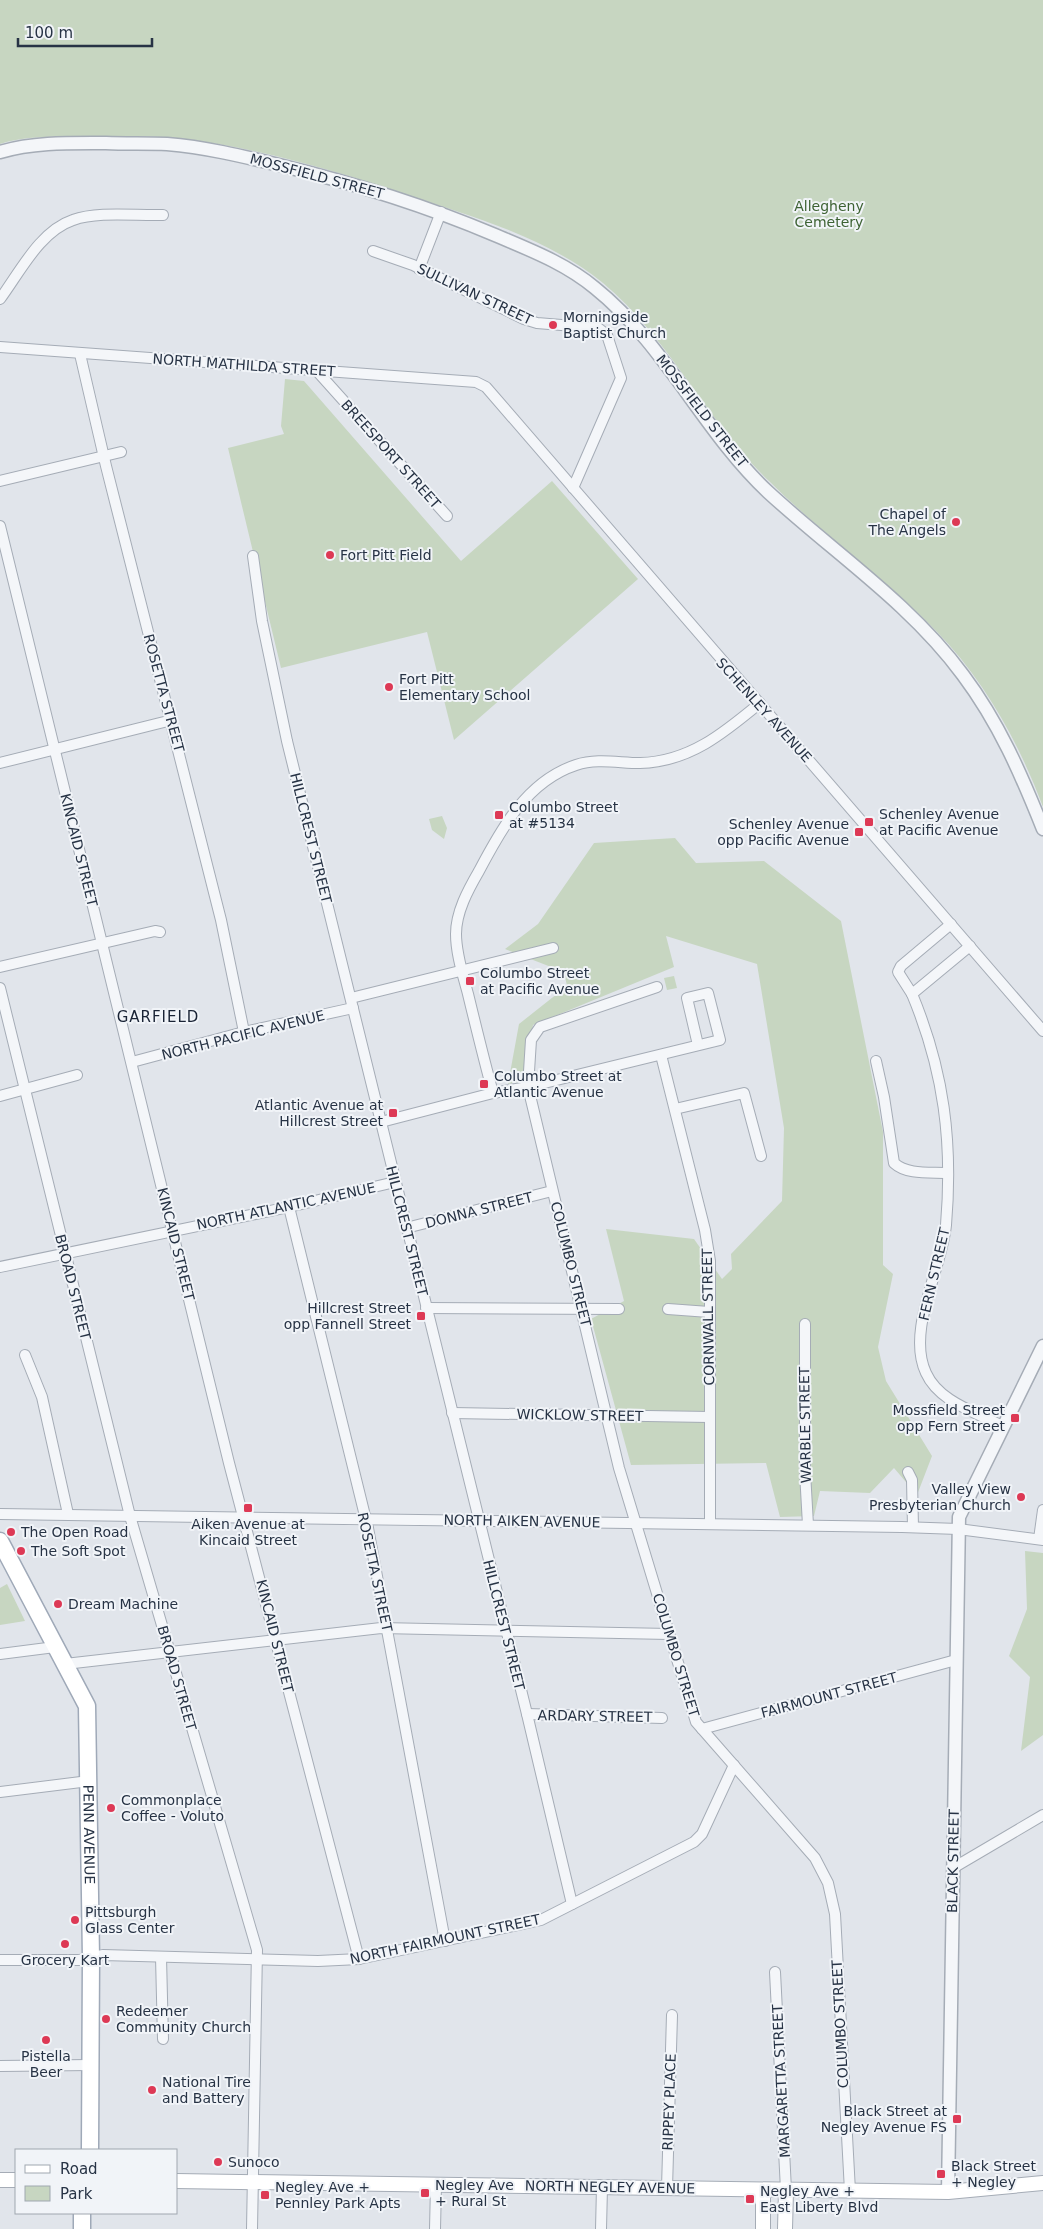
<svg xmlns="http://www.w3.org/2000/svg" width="1043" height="2229" font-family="'DejaVu Sans',sans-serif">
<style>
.green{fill:#c7d6c1}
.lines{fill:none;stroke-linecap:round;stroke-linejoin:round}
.minor-casing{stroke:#a5acb6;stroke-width:12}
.tertiary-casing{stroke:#a5acb6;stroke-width:15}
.secondary-casing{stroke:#a5acb6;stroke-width:16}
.primary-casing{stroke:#9fa9b8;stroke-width:19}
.minor{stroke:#f4f6f9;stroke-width:10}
.tertiary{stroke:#f4f6f9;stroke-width:12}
.secondary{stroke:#fff;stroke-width:14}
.primary{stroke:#fff;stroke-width:16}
.poi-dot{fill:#dd3955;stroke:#f1f4f8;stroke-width:2}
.labels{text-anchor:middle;stroke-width:4;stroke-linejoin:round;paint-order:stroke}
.street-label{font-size:14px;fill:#273345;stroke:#f1f4f8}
.park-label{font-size:14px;fill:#3d6233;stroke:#f1f4f8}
.poi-label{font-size:14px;fill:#273345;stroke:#f1f4f8;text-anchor:start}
.neighbourhood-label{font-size:15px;letter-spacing:1px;fill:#192335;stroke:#f1f4f8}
</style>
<rect width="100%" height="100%" fill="#e1e5eb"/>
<g class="green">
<path d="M0,0H1043V807C1019,743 985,681 937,632C885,578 822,534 769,481C706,421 670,339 603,283C549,239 475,217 410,196C337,171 262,149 185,139C152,135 119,137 86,137C56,137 28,135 0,144Z"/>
<path d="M285,379L304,381L461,561L552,481L638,579L454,740L427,632L281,668L228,448L284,434L281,426Z"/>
<path d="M442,816L447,828L444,839L432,830L429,819Z"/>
<path d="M675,838L696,863L764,861L841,921L883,1132V1265L893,1274L878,1347L886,1381L932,1456L917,1495L894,1468L870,1493L820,1491L814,1516L780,1517L766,1463L631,1465L591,1319L624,1301L606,1229L694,1239L722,1279L732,1269L731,1254L782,1201L784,1128L757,964L666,936L674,967L533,1025L524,1081L508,1084L519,1024L567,986L564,972L505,949L538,924L594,843Z"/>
<path d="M674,976L677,988L667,990L664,978Z"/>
<path d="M1025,1551L1043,1553V1735L1021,1751L1030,1677L1009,1656L1027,1609Z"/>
<path d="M7,1584L25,1621L0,1625V1588Z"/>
</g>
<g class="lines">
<defs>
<g id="minor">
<path d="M373,251L413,265L524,319L537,323L598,328L607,335L621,378L573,488"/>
<path d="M419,269L441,212"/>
<path d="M0,299C20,272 40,231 73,220C98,211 136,216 163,215"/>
<path d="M0,347L476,382L486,387L1043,1031"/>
<path d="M80,354L106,466L221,920L244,1032"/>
<path d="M316,370L447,516"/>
<path d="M0,481L121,452"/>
<path d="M0,526L229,1463L359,1959"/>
<path d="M253,556L262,621L287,741L527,1714L572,1904"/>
<path d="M0,763L172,720"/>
<path d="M951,924L901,966L898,972L912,994L970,946"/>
<path d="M0,967L155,931L160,932"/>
<path d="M657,987L540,1027L531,1040L528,1087L619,1468L696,1722L815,1858L828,1883L835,1914L850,2191"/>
<path d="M0,988L130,1516L257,1950L252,2229"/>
<path d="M912,994C944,1071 953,1142 946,1225C942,1269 906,1330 926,1373C939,1402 976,1412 1002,1426"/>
<path d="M351,998L553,948"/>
<path d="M661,1055L705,1230L710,1261V1524"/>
<path d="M876,1061L884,1097L894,1163C907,1175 930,1172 947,1173"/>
<path d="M132,1062L244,1032L353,1008"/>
<path d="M493,1093C484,1060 476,1027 468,994C463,975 456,954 456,934C456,912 468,890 479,871C501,829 527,781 576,765C597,758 619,763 640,763C689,762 724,733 760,703"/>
<path d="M0,1096L77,1075"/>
<path d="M675,1109L744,1093L761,1156"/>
<path d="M381,1122L493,1093L528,1087L720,1040L708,993L687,998L698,1045"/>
<path d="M289,1207L368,1528L445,1941"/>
<path d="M406,1228L552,1191"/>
<path d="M0,1267L289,1207L395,1182"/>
<path d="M426,1308L619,1309"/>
<path d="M668,1309L709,1312"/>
<path d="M805,1324V1472L808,1525"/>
<path d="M25,1355L42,1397L68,1514"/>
<path d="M452,1413L709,1417"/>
<path d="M908,1472L912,1480L913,1527"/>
<path d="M0,1514L902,1527L958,1529L1043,1540"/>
<path d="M1039,1539L1043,1510"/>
<path d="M0,1654L55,1647"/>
<path d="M65,1664L381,1628L669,1634"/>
<path d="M527,1714L662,1718"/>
<path d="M702,1729L956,1660"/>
<path d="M0,1792L89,1781"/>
<path d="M953,1868L1043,1815"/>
<path d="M161,1957L163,2039"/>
<path d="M0,1960H79L103,1955L318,1961L359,1959L541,1920L694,1842L702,1834L734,1765"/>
<path d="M775,1972L786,2190"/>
<path d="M0,2066L91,2065"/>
<path d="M667,2188L672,2015"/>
<path d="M435,2229L436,2185"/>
<path d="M601,2229L602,2187"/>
</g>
<g id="tertiary">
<path d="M0,152C34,142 70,143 106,143C126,144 147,143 167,144C204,147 242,156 279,165C353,183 424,205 495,235C530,250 565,263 595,288C665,344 703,431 768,492C833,552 910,603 963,675C999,723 1021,774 1043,829"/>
<path d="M948,2192L959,1517L1043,1346"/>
</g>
<g id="secondary">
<path d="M0,2180H16"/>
<path d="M176,2181L948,2192L1043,2183"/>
<path d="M763,2229V2190"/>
<path d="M785,2229L786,2190"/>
</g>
<g id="primary">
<path id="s1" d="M0,1541L87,1706L91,1958L90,2150"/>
<path d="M82,2229V2213"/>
</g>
</defs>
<use href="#minor" class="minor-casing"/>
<use href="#tertiary" class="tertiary-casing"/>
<use href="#secondary" class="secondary-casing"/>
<use href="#primary" class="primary-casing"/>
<use href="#minor" class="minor"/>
<use href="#tertiary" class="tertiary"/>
<use href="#secondary" class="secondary"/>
<use href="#primary" class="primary"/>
</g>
<g class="poi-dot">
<circle cx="553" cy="325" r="5"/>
<circle cx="956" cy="522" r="5"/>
<circle cx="330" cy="555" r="5"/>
<circle cx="389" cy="687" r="5"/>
<rect x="494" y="810" width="10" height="10" rx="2.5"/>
<rect x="864" y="817" width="10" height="10" rx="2.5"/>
<rect x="854" y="827" width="10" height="10" rx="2.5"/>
<rect x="465" y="976" width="10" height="10" rx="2.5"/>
<rect x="479" y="1079" width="10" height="10" rx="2.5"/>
<rect x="388" y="1108" width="10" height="10" rx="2.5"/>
<rect x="416" y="1311" width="10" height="10" rx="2.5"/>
<rect x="1010" y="1413" width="10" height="10" rx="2.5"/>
<circle cx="1021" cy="1497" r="5"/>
<rect x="243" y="1503" width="10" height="10" rx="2.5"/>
<circle cx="11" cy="1532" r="5"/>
<circle cx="21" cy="1551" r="5"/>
<circle cx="58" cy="1604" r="5"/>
<circle cx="111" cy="1808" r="5"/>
<circle cx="75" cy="1920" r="5"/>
<circle cx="65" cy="1944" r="5"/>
<circle cx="106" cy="2019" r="5"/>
<circle cx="46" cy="2040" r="5"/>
<circle cx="152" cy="2090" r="5"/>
<rect x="952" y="2114" width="10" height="10" rx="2.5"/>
<circle cx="218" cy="2162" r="5"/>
<rect x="936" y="2169" width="10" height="10" rx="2.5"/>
<rect x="420" y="2188" width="10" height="10" rx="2.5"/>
<rect x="260" y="2190" width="10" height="10" rx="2.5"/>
<rect x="745" y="2194" width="10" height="10" rx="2.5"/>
</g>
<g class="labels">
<g class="street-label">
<text transform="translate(317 176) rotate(15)" y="5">MOSSFIELD STREET</text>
<text transform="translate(475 294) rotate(25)" y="5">SULLIVAN STREET</text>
<text transform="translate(244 365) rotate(4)" y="5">NORTH MATHILDA STREET</text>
<text transform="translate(702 411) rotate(52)" y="5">MOSSFIELD STREET</text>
<text transform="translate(391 454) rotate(48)" y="5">BREESPORT STREET</text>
<text transform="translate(164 693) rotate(75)" y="5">ROSETTA STREET</text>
<text transform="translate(764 710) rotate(48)" y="5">SCHENLEY AVENUE</text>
<text transform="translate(311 838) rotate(76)" y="5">HILLCREST STREET</text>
<text transform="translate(79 850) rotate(76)" y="5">KINCAID STREET</text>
<text transform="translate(243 1035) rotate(-14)" y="5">NORTH PACIFIC AVENUE</text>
<text transform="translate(286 1206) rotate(-12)" y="5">NORTH ATLANTIC AVENUE</text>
<text transform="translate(479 1210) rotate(-14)" y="5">DONNA STREET</text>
<text transform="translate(407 1231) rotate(76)" y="5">HILLCREST STREET</text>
<text transform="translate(176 1244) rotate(76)" y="5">KINCAID STREET</text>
<text transform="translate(571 1264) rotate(76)" y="5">COLUMBO STREET</text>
<text transform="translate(934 1274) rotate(-77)" y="5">FERN STREET</text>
<text transform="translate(73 1287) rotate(76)" y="5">BROAD STREET</text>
<text transform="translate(708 1317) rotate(-91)" y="5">CORNWALL STREET</text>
<text transform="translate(580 1415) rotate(1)" y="5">WICKLOW STREET</text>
<text transform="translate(805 1425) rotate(-91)" y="5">WARBLE STREET</text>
<text transform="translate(522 1521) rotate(1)" y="5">NORTH AIKEN AVENUE</text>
<text transform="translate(375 1572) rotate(78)" y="5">ROSETTA STREET</text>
<text transform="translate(504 1625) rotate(76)" y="5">HILLCREST STREET</text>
<text transform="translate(275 1636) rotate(76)" y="5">KINCAID STREET</text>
<text transform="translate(676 1655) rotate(73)" y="5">COLUMBO STREET</text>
<text transform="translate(177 1678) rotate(74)" y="5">BROAD STREET</text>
<text transform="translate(829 1695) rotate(-15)" y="5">FAIRMOUNT STREET</text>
<text transform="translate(595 1716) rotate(1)" y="5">ARDARY STREET</text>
<text dy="5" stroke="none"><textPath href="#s1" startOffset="315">PENN AVENUE</textPath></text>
<text transform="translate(953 1861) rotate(-89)" y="5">BLACK STREET</text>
<text transform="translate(445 1939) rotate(-12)" y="5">NORTH FAIRMOUNT STREET</text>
<text transform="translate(840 2024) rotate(-93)" y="5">COLUMBO STREET</text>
<text transform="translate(781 2081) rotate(-93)" y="5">MARGARETTA STREET</text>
<text transform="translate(669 2102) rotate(-88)" y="5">RIPPEY PLACE</text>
<text transform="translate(610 2187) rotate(1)" y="5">NORTH NEGLEY AVENUE</text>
</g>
<g class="park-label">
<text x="829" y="211">Allegheny<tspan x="829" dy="16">Cemetery</tspan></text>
</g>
<g class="poi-label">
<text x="563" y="322">Morningside<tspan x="563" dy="16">Baptist Church</tspan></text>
<text x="946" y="519" text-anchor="end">Chapel of<tspan x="946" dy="16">The Angels</tspan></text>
<text x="340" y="560">Fort Pitt Field</text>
<text x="399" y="684">Fort Pitt<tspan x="399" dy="16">Elementary School</tspan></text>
<text x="509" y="812">Columbo Street<tspan x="509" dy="16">at #5134</tspan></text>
<text x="879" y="819">Schenley Avenue<tspan x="879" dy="16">at Pacific Avenue</tspan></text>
<text x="849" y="829" text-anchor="end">Schenley Avenue<tspan x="849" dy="16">opp Pacific Avenue</tspan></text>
<text x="480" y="978">Columbo Street<tspan x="480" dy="16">at Pacific Avenue</tspan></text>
<text x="494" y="1081">Columbo Street at<tspan x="494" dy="16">Atlantic Avenue</tspan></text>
<text x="383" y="1110" text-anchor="end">Atlantic Avenue at<tspan x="383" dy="16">Hillcrest Street</tspan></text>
<text x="411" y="1313" text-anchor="end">Hillcrest Street<tspan x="411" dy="16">opp Fannell Street</tspan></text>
<text x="1005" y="1415" text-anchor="end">Mossfield Street<tspan x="1005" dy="16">opp Fern Street</tspan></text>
<text x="1011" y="1494" text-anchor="end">Valley View<tspan x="1011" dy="16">Presbyterian Church</tspan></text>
<text x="248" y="1529" text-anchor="middle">Aiken Avenue at<tspan x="248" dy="16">Kincaid Street</tspan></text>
<text x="21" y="1537">The Open Road</text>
<text x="31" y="1556">The Soft Spot</text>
<text x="68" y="1609">Dream Machine</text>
<text x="121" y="1805">Commonplace<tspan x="121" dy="16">Coffee - Voluto</tspan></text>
<text x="85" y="1917">Pittsburgh<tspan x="85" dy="16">Glass Center</tspan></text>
<text x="65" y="1965" text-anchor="middle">Grocery Kart</text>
<text x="116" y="2016">Redeemer<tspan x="116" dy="16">Community Church</tspan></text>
<text x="46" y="2061" text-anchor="middle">Pistella<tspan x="46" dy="16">Beer</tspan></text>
<text x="162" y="2087">National Tire<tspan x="162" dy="16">and Battery</tspan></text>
<text x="947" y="2116" text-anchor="end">Black Street at<tspan x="947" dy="16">Negley Avenue FS</tspan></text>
<text x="228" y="2167">Sunoco</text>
<text x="951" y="2171">Black Street<tspan x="951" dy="16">+ Negley</tspan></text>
<text x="435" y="2190">Negley Ave<tspan x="435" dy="16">+ Rural St</tspan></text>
<text x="275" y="2192">Negley Ave +<tspan x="275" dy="16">Pennley Park Apts</tspan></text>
<text x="760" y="2196">Negley Ave +<tspan x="760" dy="16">East Liberty Blvd</tspan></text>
</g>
<g class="neighbourhood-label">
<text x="158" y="1022">GARFIELD</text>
</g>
</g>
<rect x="15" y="2149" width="162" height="65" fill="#f1f4f8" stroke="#a0a7b0"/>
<rect x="25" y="2165" width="25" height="8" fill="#ffffff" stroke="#a0a7b0"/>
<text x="60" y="2174" font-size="15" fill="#273345">Road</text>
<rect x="25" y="2186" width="25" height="15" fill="#c7d6c1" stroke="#a0a7b0"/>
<text x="60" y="2199" font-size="15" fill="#273345">Park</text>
<path d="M18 38v8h134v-8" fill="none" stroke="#273345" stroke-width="2.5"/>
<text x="25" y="38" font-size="15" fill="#273345" stroke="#f1f4f8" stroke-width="4" paint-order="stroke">100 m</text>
</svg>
